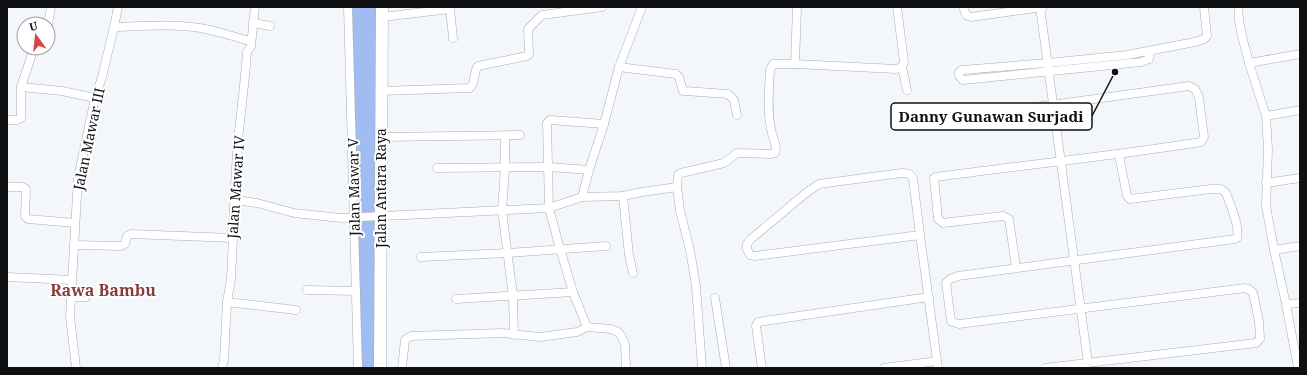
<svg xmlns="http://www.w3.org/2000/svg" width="1307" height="375" font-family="'Noto Serif',serif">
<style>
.water{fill:#a1bcf0}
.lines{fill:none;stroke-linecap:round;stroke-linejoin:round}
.lane-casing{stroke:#aaacb1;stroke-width:5}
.street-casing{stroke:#aaacb1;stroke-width:9}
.secondary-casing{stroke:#aaacb1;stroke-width:13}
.lane{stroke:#fff;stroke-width:4}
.street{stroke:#fff;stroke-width:8}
.secondary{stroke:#fff;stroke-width:12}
.labels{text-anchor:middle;stroke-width:4;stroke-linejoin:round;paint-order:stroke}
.street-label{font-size:14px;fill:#0f1012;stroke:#fff}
.quarter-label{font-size:16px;font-weight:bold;fill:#853d37;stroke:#fff}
.leader{fill:none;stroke:#0f1012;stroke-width:1.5}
.callout-dot{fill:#0f1012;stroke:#fff;stroke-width:1.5}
.callout{fill:#fff;stroke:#0f1012;stroke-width:1.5}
.callout-label{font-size:15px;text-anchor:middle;font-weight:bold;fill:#0f1012}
</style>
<rect width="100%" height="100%" fill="#f3f6fb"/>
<path class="water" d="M348,7H383L379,368H358Z"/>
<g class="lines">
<defs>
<path id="lane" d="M71,299H87"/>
<g id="street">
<path d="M348,7L358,368"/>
<path d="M963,7L966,15L971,17L1043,7"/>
<path d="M1040,7L1088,363"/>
<path d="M1239,7C1236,19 1246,50 1249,63L1300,54"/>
<path d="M382,17L450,9L453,38"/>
<path d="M253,23L270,26"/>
<path d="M48,24L51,7"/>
<path d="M114,27C145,26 179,23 210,30C224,33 237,38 251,41"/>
<path d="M1150,51L1149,59L1141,62L963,80L959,76V72L962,70L1048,63L1127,55L1195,42L1204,39L1207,36L1204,7"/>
<path d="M1249,63L1266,116L1268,149L1266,206L1274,250L1286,304"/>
<path d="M795,64L797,7"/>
<path d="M619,67L676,74L679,77L683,91H685L728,94L734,100L737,115"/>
<path d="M902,67L907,90"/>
<path d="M21,87L34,48"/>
<path d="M380,91L470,88C476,83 473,72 478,66L527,56L529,54L528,29L542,15L602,7"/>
<path d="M1266,116L1300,110"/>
<path d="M956,118L1189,86L1195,89L1199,97L1204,137L1201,142C1113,156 1024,165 936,177L934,178L938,219L943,223L1003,216L1009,219L1016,267"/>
<path d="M7,120H18L21,118V87L62,91L95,98"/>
<path d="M505,135V168L502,210L513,296L514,335"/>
<path d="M381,137L520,135"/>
<path d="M437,168L549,167L589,170"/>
<path d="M1266,183L1300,178"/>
<path d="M7,187H23L26,189L25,216L28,219L75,223"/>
<path d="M623,196L629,255L633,273"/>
<path d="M582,197L589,170L604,124L619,67L642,7"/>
<path d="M235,200L257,203L294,213L341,218L549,208L582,197L623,196L642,192L677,187"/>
<path d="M920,235L755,256L750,255L747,249V244L751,239L806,193L819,184L902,173C908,173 910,173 913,179L920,235L938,368"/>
<path d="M74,245L121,246L125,244L127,236L131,234L233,238"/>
<path d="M1274,250L1300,246"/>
<path d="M421,257L508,253L606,246"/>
<path d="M7,277L72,280"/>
<path d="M307,290L356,291"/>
<path d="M715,298L726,368"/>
<path d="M456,299L573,292"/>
<path d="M227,302L296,310"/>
<path d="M587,327L573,292L560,249L549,208L547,123L550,120L604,124"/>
<path d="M76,368L70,317L78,178L95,98L102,77L114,27L118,7"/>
<path d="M222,368L224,360L227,302L231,279L233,238L232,235C235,203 235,172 238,140C241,111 245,82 247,52L251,46L255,7"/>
<path d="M402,368L405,340L411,336L503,333L540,337L577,332L587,327L611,329L618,332L622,337L625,345L626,368"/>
<path d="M702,368L696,286L690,250L680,211L677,187L678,175L681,173L724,163L737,153L770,154L775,153C778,146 772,137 771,129C767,110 769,89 770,70L773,64H795L896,69L902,67L904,62L897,7"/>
<path d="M762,368L756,326L758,322L929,297"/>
<path d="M884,368L937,361"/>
<path d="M1045,368L1256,343L1260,339L1259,321L1253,293L1250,290L1245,288L959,324L952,322L951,320L946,283L950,279L958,276L1235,239L1237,238C1240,226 1230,204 1226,193L1221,189H1211L1130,199L1127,196L1119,155"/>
<path d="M1298,368L1286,304L1300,303"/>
</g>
<path id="secondary" d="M380,368L382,7"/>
</defs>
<use href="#lane" class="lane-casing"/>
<use href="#street" class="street-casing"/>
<use href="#secondary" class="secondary-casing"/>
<use href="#lane" class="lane"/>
<use href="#street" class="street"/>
<use href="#secondary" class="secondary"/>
</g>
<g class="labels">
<g class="street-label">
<text transform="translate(89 139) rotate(-78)" y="5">Jalan Mawar III</text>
<text transform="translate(236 187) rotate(-86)" y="5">Jalan Mawar IV</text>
<text transform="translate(354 187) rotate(-91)" y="5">Jalan Mawar V</text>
<text transform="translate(381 188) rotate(-90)" y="5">Jalan Antara Raya</text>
</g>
<g class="quarter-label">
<text x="103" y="296">Rawa Bambu</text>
</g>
</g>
<path class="leader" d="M1115 72L1092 116"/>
<circle class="callout-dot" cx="1115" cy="72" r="4"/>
<rect class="callout" x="891" y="103" width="201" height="27" rx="4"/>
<g class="callout-label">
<text x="991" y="122">Danny Gunawan Surjadi</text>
</g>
<rect width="1307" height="375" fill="none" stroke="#0f1012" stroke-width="16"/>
<g transform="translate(36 36) rotate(345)"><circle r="19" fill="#ffffff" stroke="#9f9fa0"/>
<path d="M0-3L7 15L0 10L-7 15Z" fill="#d4453f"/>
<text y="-6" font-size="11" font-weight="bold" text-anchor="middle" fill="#0f1012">U</text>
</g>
</svg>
